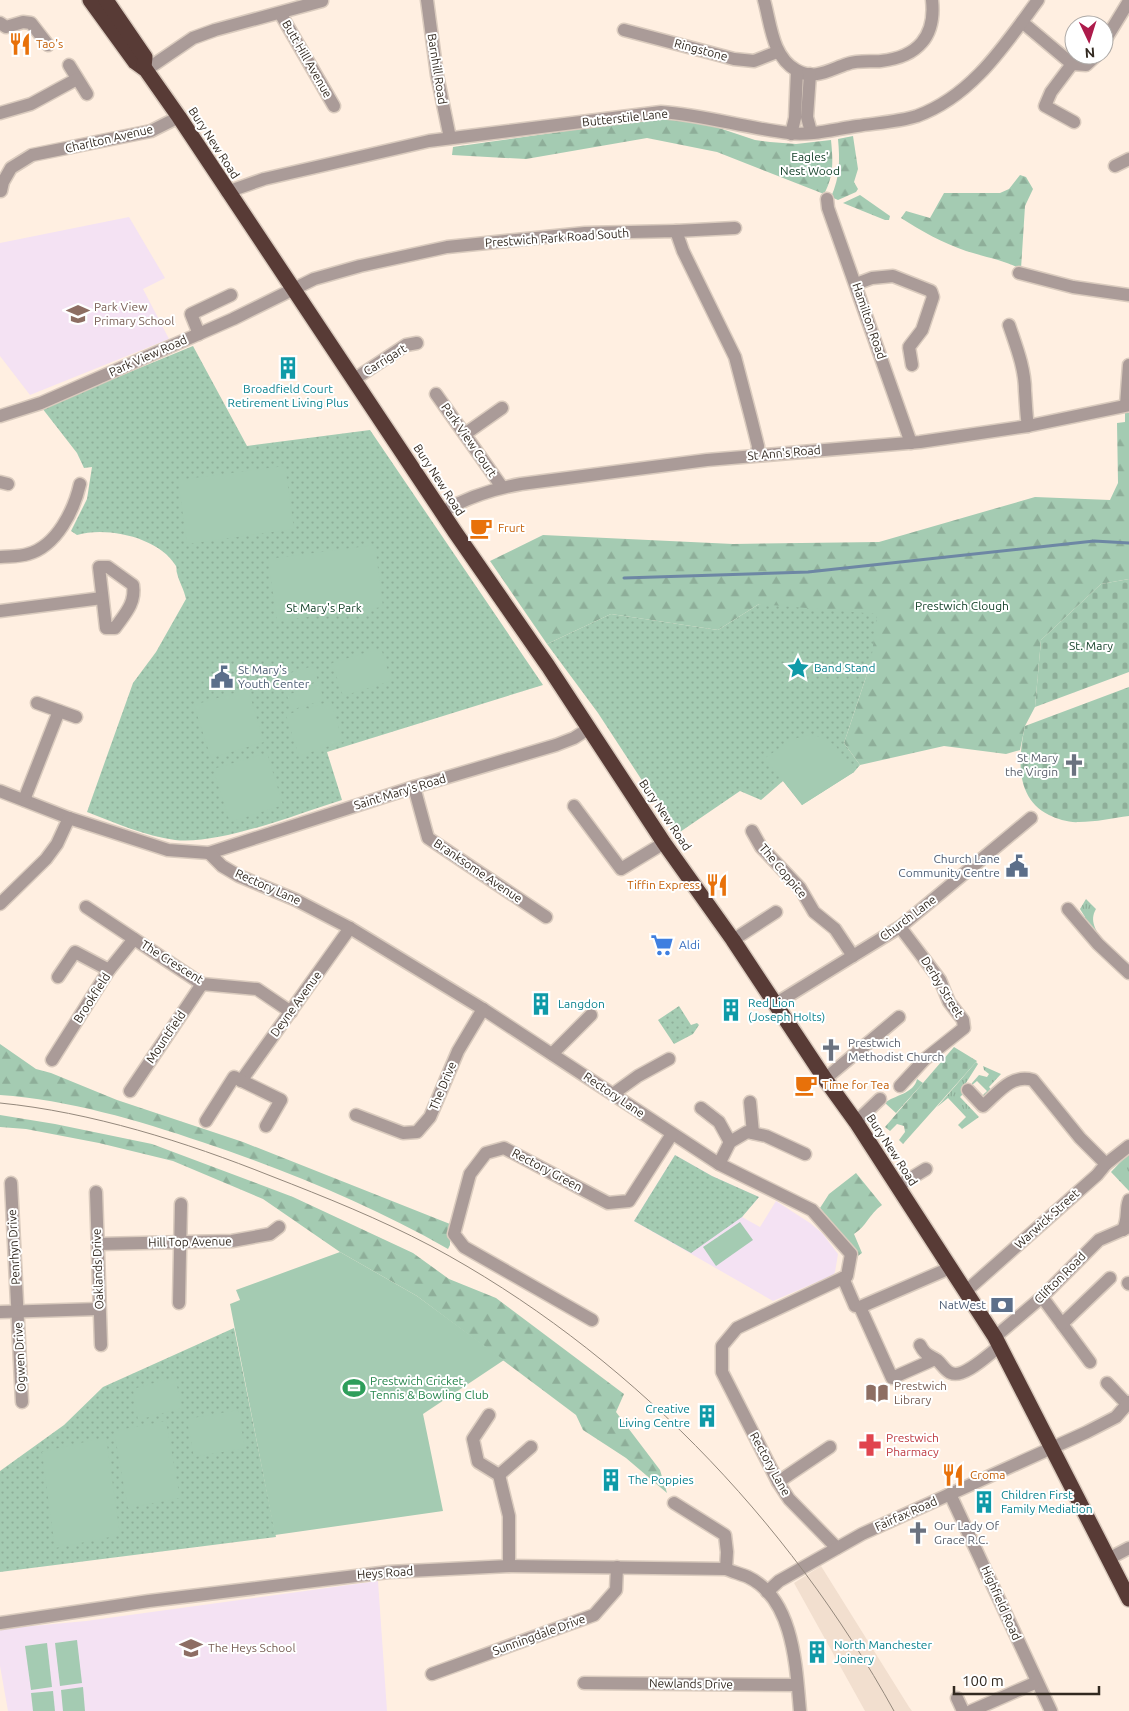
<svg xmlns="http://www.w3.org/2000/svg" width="1129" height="1711" font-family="Ubuntu,sans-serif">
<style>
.built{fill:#f2dfcf}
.education{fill:#f4e2f3}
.grass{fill:url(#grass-tufts)}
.forest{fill:url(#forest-firs)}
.cemetery{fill:url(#cemetery-stones)}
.park{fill:url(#park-dots)}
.pitch{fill:#a4cbb2}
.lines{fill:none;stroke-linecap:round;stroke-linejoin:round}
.stream{stroke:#6d87a4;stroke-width:3}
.minor-casing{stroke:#dacbbe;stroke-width:15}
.highway-casing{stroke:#dacbbe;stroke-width:18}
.minor{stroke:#aa9b98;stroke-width:12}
.highway{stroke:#583b36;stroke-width:15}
.tram{stroke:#94887c;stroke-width:1}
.labels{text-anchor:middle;stroke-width:4;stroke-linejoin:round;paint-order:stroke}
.food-label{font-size:12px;fill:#c56008;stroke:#fff;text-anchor:start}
.street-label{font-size:12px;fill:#322920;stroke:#fff}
.park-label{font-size:12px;fill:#134028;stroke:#fff}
.education-label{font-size:12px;fill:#785e54;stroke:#fff;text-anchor:start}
.culture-label{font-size:12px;fill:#0d838f;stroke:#fff;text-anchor:start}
.service-label{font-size:12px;fill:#4e5e75;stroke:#fff;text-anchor:end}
.worship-label{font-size:12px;fill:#5b616d;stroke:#fff;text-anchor:start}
.shop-label{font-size:12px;fill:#366cbe;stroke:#fff;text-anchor:start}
.leisure-label{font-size:12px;fill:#27864d;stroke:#fff;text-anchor:start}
.health-label{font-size:12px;fill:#be3a42;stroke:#fff;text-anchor:start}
</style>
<defs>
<pattern id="grass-tufts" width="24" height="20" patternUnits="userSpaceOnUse" patternTransform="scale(1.25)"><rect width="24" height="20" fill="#a4cbb2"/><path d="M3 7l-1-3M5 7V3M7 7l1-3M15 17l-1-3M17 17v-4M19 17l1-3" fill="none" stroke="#8eae99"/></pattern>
<pattern id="forest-firs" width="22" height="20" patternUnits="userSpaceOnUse" patternTransform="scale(1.25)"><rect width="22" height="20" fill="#a4cbb2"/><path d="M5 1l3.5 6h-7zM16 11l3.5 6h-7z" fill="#8eae99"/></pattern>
<pattern id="cemetery-stones" width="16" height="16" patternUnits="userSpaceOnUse" patternTransform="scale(1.25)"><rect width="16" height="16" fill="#a4cbb2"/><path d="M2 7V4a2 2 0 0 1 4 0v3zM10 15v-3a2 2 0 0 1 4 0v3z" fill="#8eae99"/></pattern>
<pattern id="park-dots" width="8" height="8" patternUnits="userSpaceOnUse" patternTransform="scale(1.25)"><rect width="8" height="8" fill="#a4cbb2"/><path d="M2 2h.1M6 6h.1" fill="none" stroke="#8eae99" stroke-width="1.8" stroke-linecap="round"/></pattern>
</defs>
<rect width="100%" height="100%" fill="#ffefe1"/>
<path class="built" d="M821,1566L909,1707L912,1711H865L794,1583Z"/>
<g class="education">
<path d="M129,217L165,278L143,289L169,339L30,395L0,356V243Z"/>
<path d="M675,1155L712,1176L759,1197L742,1217L760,1227L776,1201L810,1223L822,1233L838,1254L835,1272L833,1275L773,1301L634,1221Z"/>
<path d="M378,1581L387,1711H8L0,1666V1629L86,1621Z"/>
</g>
<g class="grass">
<path d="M1086,899L1096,909C1089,921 1096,930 1103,942L1085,922V917L1080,909Z"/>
<path d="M976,1062L978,1064L964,1086L965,1092L960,1097L979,1117L962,1129L958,1125L966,1117L948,1098L937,1107Z"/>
<path d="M983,1066L1001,1074L989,1087L994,1093L987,1098L982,1096L987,1091L977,1081L972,1085V1083L979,1075L987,1077L989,1074L984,1070Z"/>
<path d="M917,1079L923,1083L896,1113L885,1103C894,1095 914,1094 917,1079Z"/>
<path d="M1129,1153V1191L1111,1172Z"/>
</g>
<g class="forest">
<path d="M664,117L713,126L755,140L770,142L796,144L831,140C833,160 834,176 824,194L717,152L647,138L526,159L452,155L453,147Z"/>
<path d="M853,136L858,169L854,182L858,189L856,192L838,200L831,197C840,177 840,161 838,139Z"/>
<path d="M1020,175L1026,177L1033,189L1025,206L1021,269C1003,260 985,257 966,251C943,243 921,231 901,218L906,211L930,218L944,193H1000L1009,189Z"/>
<path d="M860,195L890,216L889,220H885L843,203Z"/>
<path d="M1125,413H1129V579L1101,584L1041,640L1035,707L1025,726L1020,750L1006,754L944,746L860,765L844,743L871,662L759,604L718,630L611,614L547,644L490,561L543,535L733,544L879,542L1035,497L1110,500L1118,483L1117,423L1125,422Z"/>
<path d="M0,1044L36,1069L51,1073L117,1100L243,1142L450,1224V1245L448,1249C369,1204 288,1171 202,1142C137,1120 69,1100 0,1095Z"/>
<path d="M0,1115L55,1124L152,1144L293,1197L413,1253L449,1279L496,1298L624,1394L616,1412L660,1470L667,1493L626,1458L583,1430L576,1415L417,1296L340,1252L263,1199L173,1161L99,1143L26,1129L0,1127Z"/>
<path d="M856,1173L882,1205C868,1215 867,1226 854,1234L862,1253L855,1258L847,1240L820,1208L829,1194Z"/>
</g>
<g class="cemetery">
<path d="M1129,579V672L1035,707L1041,640L1101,584Z"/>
<path d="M1129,687V816C1113,818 1096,822 1079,822C1070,823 1057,819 1049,815C1015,798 1018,758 1025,726Z"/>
<path d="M954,1047L977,1061L903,1144L899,1140L905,1132L904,1126L897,1124L890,1131L885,1127Z"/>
</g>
<g class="park">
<path d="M193,346L247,446L370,430L543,685L327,752L342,800C297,814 220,845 175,840C145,836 116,823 87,812L133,683L156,652L186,599C184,589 179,582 177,573C176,570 177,569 176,566C159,537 106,526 77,535L71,531L87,499L92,467L84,468L77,453L42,408Z"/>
<path d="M759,604L877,614L871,662L844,743L860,765L854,772L802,805L783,781L761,800L740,791L677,834L598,713L547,644L611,614L718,630Z"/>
<path d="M679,1006L691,1025L697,1023L699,1025L693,1034L674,1044L658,1020Z"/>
<path d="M675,1155L712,1176L759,1197L742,1217L691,1253L634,1221Z"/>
<path d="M234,1328L276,1537L0,1572V1471L64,1425L103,1387Z"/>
</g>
<g class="pitch">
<path d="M285,466L294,529L187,544L178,480Z"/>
<path d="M375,545L383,607L277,621L268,559Z"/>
<path d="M381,648L391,681L343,696L332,663Z"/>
<path d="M313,666L318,681L285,691L280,676Z"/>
<path d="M319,685L324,700L291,710L287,695Z"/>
<path d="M248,689L264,742L211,758L194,705Z"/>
<path d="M331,701L343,742L322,748L321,745L320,749L299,756L286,715L307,708L310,710L309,708Z"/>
<path d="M813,734L835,745L854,772L802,805L765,758L793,739Z"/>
<path d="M267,753L283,805L230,822L213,769Z"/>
<path d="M740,1222L753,1240L716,1266L703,1247Z"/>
<path d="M340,1252L417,1296L504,1360L423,1414L443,1511L275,1535L230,1304L240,1300L236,1290Z"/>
<path d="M175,1377L182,1408L138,1420L133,1389Z"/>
<path d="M238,1410L245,1448L194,1457L187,1419Z"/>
<path d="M166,1421L180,1498L128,1508L114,1431Z"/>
<path d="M106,1437L120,1535L55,1548L42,1452Z"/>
<path d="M77,1640L82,1683L60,1686L55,1643Z"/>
<path d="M47,1643L52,1687L31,1690L25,1646Z"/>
<path d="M83,1687L85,1711H63L61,1690Z"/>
<path d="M53,1691L55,1711H33L31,1693Z"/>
</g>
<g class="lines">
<path class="stream" d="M624,578L808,572L1094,541L1129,543"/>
<defs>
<g id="minor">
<path d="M427,0L437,75L450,138"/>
<path d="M764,0C771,25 772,56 796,70C814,81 831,69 847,64C858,60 870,62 881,61C918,57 936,36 932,0"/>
<path d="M280,13L334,106"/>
<path d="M1022,22L1072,64L1086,65L1097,55"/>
<path d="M0,23L6,27L23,22L31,23L48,45"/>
<path d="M624,30L734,59L754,61L777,52"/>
<path d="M1104,42L1129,1"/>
<path d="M1072,64L1051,92L1045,106L1074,122"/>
<path d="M69,65L87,94"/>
<path d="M146,70L193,38L215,30L322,1"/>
<path d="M810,74L807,117L811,132"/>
<path d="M0,113L31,104L77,79"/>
<path d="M791,134L795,118L797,71"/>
<path d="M1115,166L1129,159"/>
<path d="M1,191L3,182L11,168L32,155L151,131L179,117"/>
<path d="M227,192L264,179L429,141L661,112C704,115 745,128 789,133C810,136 835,129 857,126C876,123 898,122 917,116C972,96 1004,46 1038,0"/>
<path d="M827,199L828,208L911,443"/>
<path d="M676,231L735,228"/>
<path d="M1019,273L1073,287L1129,295"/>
<path d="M856,284L872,278L893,276L931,291L933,297L922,330L909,347L912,365"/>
<path d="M1009,325C1016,346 1025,368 1025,391C1026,403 1026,414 1028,426"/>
<path d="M199,334L191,314L231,295"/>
<path d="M353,380L406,345L417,343"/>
<path d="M436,394L502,487"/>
<path d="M1126,405L1129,365"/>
<path d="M0,416L41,403L233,319L314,279L360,266L447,247L585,233L676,231L683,251L735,357L751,418L758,446L757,455"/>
<path d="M465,434L502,408"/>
<path d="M0,482L8,484"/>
<path d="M442,512C466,498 493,489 521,484L707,460L920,442L1028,426L1129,405"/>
<path d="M0,557C9,556 19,557 28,554C57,546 74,510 80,484"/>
<path d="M99,567H108L133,585C136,603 125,614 115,628H106Z"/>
<path d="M0,611L102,598"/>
<path d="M37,703L76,717"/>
<path d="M414,787L428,838L546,917"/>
<path d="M0,791L69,818L168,850L209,853L414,787L556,745L574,738L588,729"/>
<path d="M24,800L59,711"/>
<path d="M574,806L621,869L664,843"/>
<path d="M752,831L761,847L800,888L814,912L835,929L853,956"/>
<path d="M209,853L222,866L239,876L296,900L350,928L483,1009L719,1164L812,1210L851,1254L847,1276L737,1328L722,1346V1372L778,1482L789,1499L837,1548"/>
<path d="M0,904L46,859L57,844L69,818"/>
<path d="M86,907L202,984L257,989L291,1012"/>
<path d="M1068,909L1098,944L1129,973"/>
<path d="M733,940L776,912"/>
<path d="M58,977L75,952L109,970"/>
<path d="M775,1004L900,927L1031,818"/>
<path d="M552,1054L591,1015"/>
<path d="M52,1060L109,970L134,939"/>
<path d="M825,1079L899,1017"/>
<path d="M241,1081L350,928"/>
<path d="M900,1086L925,1059L964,1028L963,1020L949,1002L940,980L900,927"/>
<path d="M968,1090L983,1106C999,1092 1011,1074 1033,1080L1080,1138L1106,1164"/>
<path d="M130,1091L202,984"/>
<path d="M613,1094L638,1076L669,1059"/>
<path d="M750,1102L753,1133"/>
<path d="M701,1108L719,1122L730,1142"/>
<path d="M356,1115L403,1133L417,1132L430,1117L458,1051L483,1009"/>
<path d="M206,1121L234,1077L281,1100L266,1126"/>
<path d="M856,1122L880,1099"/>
<path d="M719,1164L730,1142L747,1132L766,1136L805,1154"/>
<path d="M11,1183L22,1402"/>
<path d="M898,1186L926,1169"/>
<path d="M96,1192L101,1345"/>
<path d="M1123,1230C1129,1217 1125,1211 1129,1200"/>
<path d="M98,1244L232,1241L270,1234L279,1227"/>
<path d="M843,1278L855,1306"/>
<path d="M1128,1283L1129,1284"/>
<path d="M965,1292L1097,1175L1106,1164L1129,1146"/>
<path d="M1042,1297L1090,1362"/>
<path d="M179,1303L181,1204"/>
<path d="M0,1312L99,1309"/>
<path d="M592,1320L464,1247L454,1234L470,1174L486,1153L504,1148L608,1203L629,1201L672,1134"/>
<path d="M1062,1324L1110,1278"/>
<path d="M995,1337L1042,1297L1099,1240L1129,1227"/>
<path d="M920,1345C925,1355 929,1355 937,1360C942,1364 945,1371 951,1373C964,1379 990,1353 1000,1346"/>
<path d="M935,1359L892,1378L860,1307L950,1268"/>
<path d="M1107,1383L1127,1404"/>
<path d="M489,1415L473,1439L478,1462L499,1475L509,1516V1566"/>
<path d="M499,1475L531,1447"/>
<path d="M778,1482L830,1447"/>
<path d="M950,1494L1051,1711"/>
<path d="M674,1503L725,1535L727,1552L726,1569"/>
<path d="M1110,1558L1129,1548"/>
<path d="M767,1592L779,1581L862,1534L1087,1432L1116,1417L1129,1402"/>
<path d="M0,1623L149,1601L389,1572L509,1566L726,1569C733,1572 741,1574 748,1577C794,1599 796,1667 800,1711"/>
<path d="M432,1674L594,1615L616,1590L617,1567"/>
<path d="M584,1683L797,1685"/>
<path d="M957,1698L963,1711"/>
<path d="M971,1711L1037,1682"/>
</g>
<g id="highway">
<path d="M90,0L135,62L146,70L179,117L455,532L548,666L664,843L733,940L825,1079L856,1122L995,1337L1129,1599"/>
<path d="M106,0L145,57L144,67"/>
</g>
</defs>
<use href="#minor" class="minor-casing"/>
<use href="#highway" class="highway-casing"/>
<use href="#minor" class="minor"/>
<use href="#highway" class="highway"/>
<path class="tram" d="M0,1103C91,1112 186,1142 271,1176C325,1197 380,1219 431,1246C625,1350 788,1519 894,1711"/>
</g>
<defs>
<symbol id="restaurant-bare" viewBox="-9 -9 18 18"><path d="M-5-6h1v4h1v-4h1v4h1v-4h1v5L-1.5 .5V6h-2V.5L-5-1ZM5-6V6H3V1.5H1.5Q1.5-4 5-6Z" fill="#e8710a" stroke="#fff" stroke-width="2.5" paint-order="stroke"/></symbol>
<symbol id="school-bare" viewBox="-9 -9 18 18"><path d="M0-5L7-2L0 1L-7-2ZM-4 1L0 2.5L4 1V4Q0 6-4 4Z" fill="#8d6e63" stroke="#fff" stroke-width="2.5" paint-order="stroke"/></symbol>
<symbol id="building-bare" viewBox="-9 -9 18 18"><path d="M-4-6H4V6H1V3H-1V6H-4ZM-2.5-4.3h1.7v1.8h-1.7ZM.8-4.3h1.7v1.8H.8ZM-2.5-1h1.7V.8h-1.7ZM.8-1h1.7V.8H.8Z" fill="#0f9aa8" stroke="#fff" stroke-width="2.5" paint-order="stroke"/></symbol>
<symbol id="cafe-bare" viewBox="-9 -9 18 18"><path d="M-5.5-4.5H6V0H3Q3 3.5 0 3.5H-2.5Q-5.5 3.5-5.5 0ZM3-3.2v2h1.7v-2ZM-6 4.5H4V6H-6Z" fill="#e8710a" stroke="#fff" stroke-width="2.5" paint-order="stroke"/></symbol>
<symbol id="sight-bare" viewBox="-9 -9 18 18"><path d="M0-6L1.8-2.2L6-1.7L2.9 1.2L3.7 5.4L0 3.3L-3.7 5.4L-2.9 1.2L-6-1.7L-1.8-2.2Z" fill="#0f9aa8" stroke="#fff" stroke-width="2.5" paint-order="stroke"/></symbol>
<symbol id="civic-bare" viewBox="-9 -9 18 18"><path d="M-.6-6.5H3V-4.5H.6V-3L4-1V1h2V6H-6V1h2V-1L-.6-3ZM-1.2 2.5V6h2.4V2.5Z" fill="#5c6f8a" stroke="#fff" stroke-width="2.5" paint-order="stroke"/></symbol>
<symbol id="church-bare" viewBox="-9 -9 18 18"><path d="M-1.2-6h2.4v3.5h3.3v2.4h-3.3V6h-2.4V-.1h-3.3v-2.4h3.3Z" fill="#6b7280" stroke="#fff" stroke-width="2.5" paint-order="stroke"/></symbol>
<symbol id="supermarket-bare" viewBox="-9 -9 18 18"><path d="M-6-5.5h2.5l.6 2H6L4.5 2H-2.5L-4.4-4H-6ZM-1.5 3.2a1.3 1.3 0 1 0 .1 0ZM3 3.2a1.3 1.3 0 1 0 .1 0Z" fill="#3f7fe0" stroke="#fff" stroke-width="2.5" paint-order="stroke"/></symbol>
<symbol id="bank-bare" viewBox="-9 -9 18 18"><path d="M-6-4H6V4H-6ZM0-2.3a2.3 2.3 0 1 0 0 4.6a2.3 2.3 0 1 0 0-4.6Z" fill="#5c6f8a" stroke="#fff" stroke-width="2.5" paint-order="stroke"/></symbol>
<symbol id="stadium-bare" viewBox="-9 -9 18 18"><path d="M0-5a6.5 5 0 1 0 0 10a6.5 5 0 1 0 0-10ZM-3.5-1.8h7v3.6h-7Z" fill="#2e9e5b" stroke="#fff" stroke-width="2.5" paint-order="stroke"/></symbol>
<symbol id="library-bare" viewBox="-9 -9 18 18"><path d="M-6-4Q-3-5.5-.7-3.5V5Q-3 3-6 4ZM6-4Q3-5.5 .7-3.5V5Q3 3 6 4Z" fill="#8d6e63" stroke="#fff" stroke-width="2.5" paint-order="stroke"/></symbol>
<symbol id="pharmacy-bare" viewBox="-9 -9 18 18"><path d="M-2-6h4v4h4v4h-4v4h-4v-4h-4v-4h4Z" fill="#e0444e" stroke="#fff" stroke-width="2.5" paint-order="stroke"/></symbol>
</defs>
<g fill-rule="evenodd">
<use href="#restaurant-bare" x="4" y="28" width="32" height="32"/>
<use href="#school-bare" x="62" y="298" width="32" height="32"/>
<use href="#building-bare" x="272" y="352" width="32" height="32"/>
<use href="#cafe-bare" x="465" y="512" width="32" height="32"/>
<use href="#sight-bare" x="782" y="652" width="32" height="32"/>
<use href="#civic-bare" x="206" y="661" width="32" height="32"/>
<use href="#church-bare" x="1058" y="749" width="32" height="32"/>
<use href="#civic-bare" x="1001" y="850" width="32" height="32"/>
<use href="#restaurant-bare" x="701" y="869" width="32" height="32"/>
<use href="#supermarket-bare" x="646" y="929" width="32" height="32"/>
<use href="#building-bare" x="525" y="988" width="32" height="32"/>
<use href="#building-bare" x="715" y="994" width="32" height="32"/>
<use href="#church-bare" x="815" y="1034" width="32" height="32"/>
<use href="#cafe-bare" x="790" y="1069" width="32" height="32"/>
<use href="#bank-bare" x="986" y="1289" width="32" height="32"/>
<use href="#stadium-bare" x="338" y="1372" width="32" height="32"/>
<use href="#library-bare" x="861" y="1377" width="32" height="32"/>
<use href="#building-bare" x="691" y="1400" width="32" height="32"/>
<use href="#pharmacy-bare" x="854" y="1429" width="32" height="32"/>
<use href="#restaurant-bare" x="937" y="1459" width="32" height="32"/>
<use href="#building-bare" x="595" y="1464" width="32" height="32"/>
<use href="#building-bare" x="968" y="1486" width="32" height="32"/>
<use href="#church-bare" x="902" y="1517" width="32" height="32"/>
<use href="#school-bare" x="175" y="1632" width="32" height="32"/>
<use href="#building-bare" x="801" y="1636" width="32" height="32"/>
</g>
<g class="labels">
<g class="food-label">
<text x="36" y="48">Tao's</text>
<text x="498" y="532">Frurt</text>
<text x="700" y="889" text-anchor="end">Tiffin Express</text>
<text x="822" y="1089">Time for Tea</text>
<text x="970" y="1479">Croma</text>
</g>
<g class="street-label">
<text transform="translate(701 50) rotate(15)" y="4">Ringstone</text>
<text transform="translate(307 59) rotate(60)" y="4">Butt Hill Avenue</text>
<text transform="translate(437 69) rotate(81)" y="4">Barnhill Road</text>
<text transform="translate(625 118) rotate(-6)" y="4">Butterstile Lane</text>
<text transform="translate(109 139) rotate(-13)" y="4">Charlton Avenue</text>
<text transform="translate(214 143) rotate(57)" y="4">Bury New Road</text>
<text transform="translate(557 238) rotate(-4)" y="4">Prestwich Park Road South</text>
<text transform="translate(869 321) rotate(71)" y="4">Hamilton Road</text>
<text transform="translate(148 356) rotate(-24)" y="4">Park View Road</text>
<text transform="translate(385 360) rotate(-32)" y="4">Carrigart</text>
<text transform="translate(469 440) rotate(55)" y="4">Park View Court</text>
<text transform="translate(784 453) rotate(-5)" y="4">St Ann's Road</text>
<text transform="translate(439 480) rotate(57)" y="4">Bury New Road</text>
<text transform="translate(400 792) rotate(-17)" y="4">Saint Mary's Road</text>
<text transform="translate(665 815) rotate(56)" y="4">Bury New Road</text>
<text transform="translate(478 871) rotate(34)" y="4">Branksome Avenue</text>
<text transform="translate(783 871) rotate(50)" y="4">The Coppice</text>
<text transform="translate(268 887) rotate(24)" y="4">Rectory Lane</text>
<text transform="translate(908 918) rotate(-37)" y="4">Church Lane</text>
<text transform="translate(172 962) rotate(32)" y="4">The Crescent</text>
<text transform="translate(942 987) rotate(58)" y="4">Derby Street</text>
<text transform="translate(92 998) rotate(-57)" y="4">Brookfield</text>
<text transform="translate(296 1004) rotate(-54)" y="4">Deyne Avenue</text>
<text transform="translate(166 1037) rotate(-56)" y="4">Mountfield</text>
<text transform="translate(443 1086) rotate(-67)" y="4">The Drive</text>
<text transform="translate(614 1095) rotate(34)" y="4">Rectory Lane</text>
<text transform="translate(892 1150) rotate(57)" y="4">Bury New Road</text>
<text transform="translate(547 1170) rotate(28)" y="4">Rectory Green</text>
<text transform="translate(1047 1219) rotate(-42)" y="4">Warwick Street</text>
<text transform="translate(190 1242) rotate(-1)" y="4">Hill Top Avenue</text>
<text transform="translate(14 1247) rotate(-93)" y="4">Penrhyn Drive</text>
<text transform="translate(98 1269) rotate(-92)" y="4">Oaklands Drive</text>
<text transform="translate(1060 1278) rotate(-45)" y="4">Clifton Road</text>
<text transform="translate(20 1357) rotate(-93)" y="4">Ogwen Drive</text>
<text transform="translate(770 1464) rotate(61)" y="4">Rectory Lane</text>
<text transform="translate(906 1514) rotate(-24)" y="4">Fairfax Road</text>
<text transform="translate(385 1573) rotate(-4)" y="4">Heys Road</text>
<text transform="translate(1001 1603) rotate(66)" y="4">Highfield Road</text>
<text transform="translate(539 1635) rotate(-20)" y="4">Sunningdale Drive</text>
<text transform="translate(691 1684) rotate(1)" y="4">Newlands Drive</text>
</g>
<g class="park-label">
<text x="810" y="161">Eagles'<tspan x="810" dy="14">Nest Wood</tspan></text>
<text x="962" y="610">Prestwich Clough</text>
<text x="324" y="612">St Mary's Park</text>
<text x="1091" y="650">St. Mary</text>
</g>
<g class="education-label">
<text x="94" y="311">Park View<tspan x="94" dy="14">Primary School</tspan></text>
<text x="894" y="1390">Prestwich<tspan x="894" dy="14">Library</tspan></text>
<text x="208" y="1652">The Heys School</text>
</g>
<g class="culture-label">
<text x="288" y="393" text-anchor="middle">Broadfield Court<tspan x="288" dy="14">Retirement Living Plus</tspan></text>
<text x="814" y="672">Band Stand</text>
<text x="748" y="1007">Red Lion<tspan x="748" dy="14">(Joseph Holts)</tspan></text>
<text x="558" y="1008">Langdon</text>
<text x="690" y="1413" text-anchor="end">Creative<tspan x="690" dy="14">Living Centre</tspan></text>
<text x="628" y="1484">The Poppies</text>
<text x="1001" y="1499">Children First<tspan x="1001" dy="14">Family Mediation</tspan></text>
<text x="834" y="1649">North Manchester<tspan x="834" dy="14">Joinery</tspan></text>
</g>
<g class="service-label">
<text x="238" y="674" text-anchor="start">St Mary's<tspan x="238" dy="14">Youth Center</tspan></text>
<text x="1000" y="863">Church Lane<tspan x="1000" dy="14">Community Centre</tspan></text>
<text x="986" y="1309">NatWest</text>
</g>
<g class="worship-label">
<text x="1058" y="762" text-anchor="end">St Mary<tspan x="1058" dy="14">the Virgin</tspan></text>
<text x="848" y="1047">Prestwich<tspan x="848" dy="14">Methodist Church</tspan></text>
<text x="934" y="1530">Our Lady Of<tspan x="934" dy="14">Grace R.C.</tspan></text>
</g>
<g class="shop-label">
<text x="679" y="949">Aldi</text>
</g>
<g class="leisure-label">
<text x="370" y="1385">Prestwich Cricket,<tspan x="370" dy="14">Tennis &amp; Bowling Club</tspan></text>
</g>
<g class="health-label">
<text x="886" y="1442">Prestwich<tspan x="886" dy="14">Pharmacy</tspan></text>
</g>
</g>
<g transform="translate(1089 40) rotate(176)"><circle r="24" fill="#ffffff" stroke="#ada9a6"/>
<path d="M0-4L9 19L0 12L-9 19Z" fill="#ad1b4b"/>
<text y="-8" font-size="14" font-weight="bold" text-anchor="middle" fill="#322920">N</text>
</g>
<path d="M954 1686v8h145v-8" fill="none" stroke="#322920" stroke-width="2.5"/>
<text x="962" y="1686" font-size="15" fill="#322920" stroke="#ffffff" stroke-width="4" paint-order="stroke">100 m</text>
</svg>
